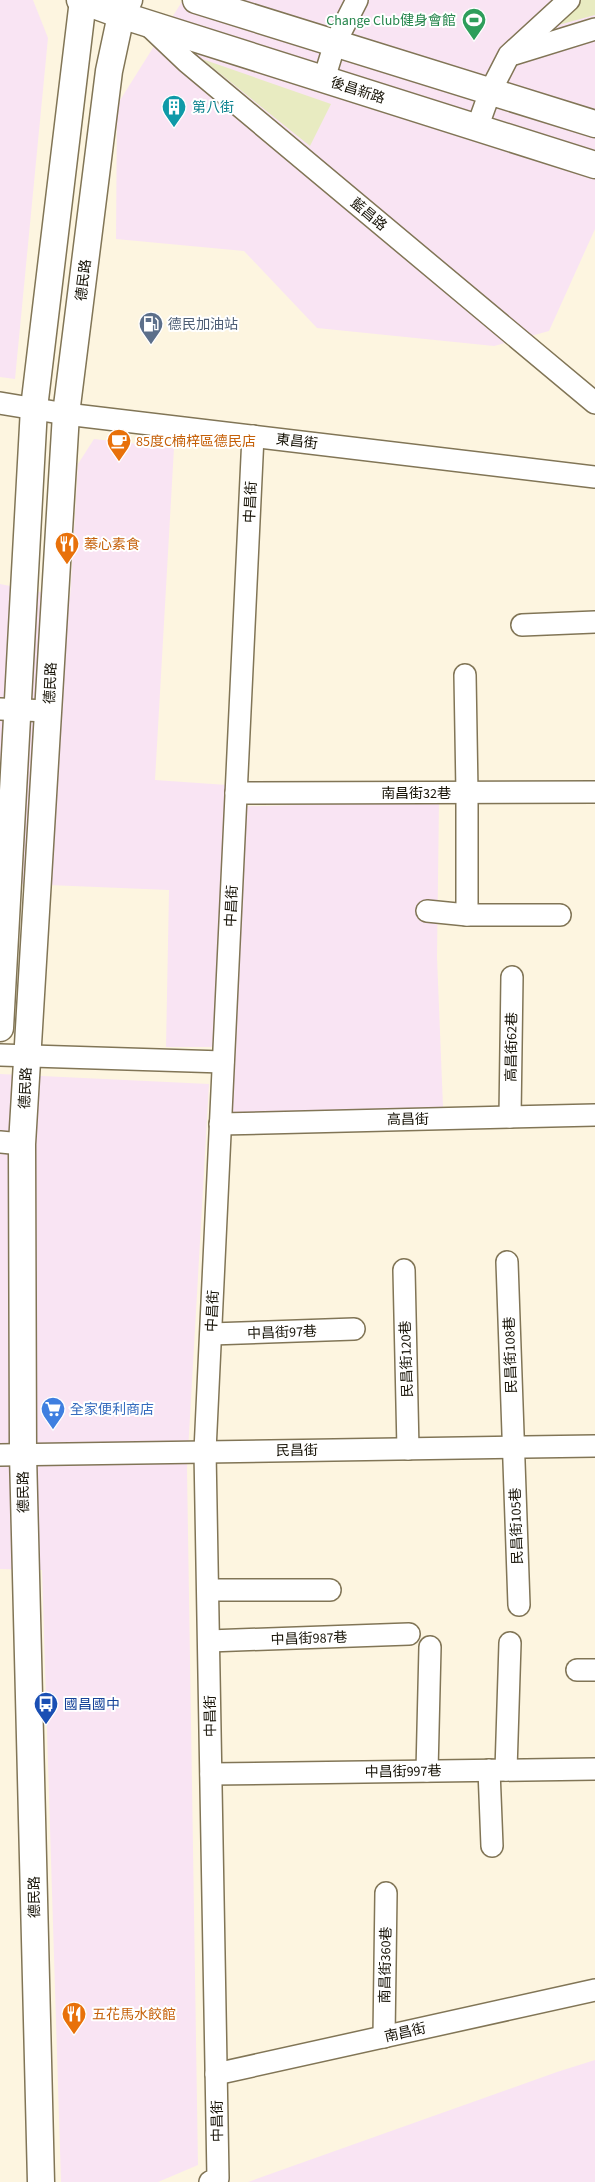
<svg xmlns="http://www.w3.org/2000/svg" width="595" height="2182" font-family="'Source Sans 3','Noto Sans TC',sans-serif">
<style>
.commercial{fill:#f9e4f3}
.green{fill:#e8ebc1}
.lines{fill:none;stroke-linecap:round;stroke-linejoin:round}
.minor-casing{stroke:#817556;stroke-width:24}
.tertiary-casing{stroke:#817556;stroke-width:29}
.minor{stroke:#fff;stroke-width:21}
.tertiary{stroke:#fff;stroke-width:26}
.labels{text-anchor:middle;stroke-width:4;stroke-linejoin:round;paint-order:stroke}
.leisure-label{font-size:14px;fill:#27864d;stroke:#fff;text-anchor:end}
.street-label{font-size:14px;fill:#161206;stroke:#fff}
.culture-label{font-size:14px;fill:#0d838f;stroke:#fff;text-anchor:start}
.service-label{font-size:14px;fill:#4e5e75;stroke:#fff;text-anchor:start}
.food-label{font-size:14px;fill:#c56008;stroke:#fff;text-anchor:start}
.shop-label{font-size:14px;fill:#366cbe;stroke:#fff;text-anchor:start}
.transit-label{font-size:14px;fill:#164399;stroke:#fff;text-anchor:start}
</style>
<rect width="100%" height="100%" fill="#fdf5e0"/>
<g class="commercial">
<path d="M0,0H33L48,38L15,379L0,377Z"/>
<path d="M183,0H576L595,12V229L549,331L494,346L317,328L244,251L116,239L117,105Z"/>
<path d="M94,439L174,448L155,780L227,785L224,807L439,801L437,957L443,1107L229,1119L234,1047H166L169,890L0,883V584L70,598L78,464Z"/>
<path d="M0,1074L209,1084L187,1469L198,2165L158,2182H61L42,1570L0,1569Z"/>
<path d="M595,2060V2182H248L557,2072Z"/>
</g>
<g class="green">
<path d="M555,0H595V15L525,34Z"/>
<path d="M202,59L331,104L310,146Z"/>
</g>
<g class="lines">
<defs>
<g id="minor">
<path d="M147,24L187,62L595,403"/>
<path d="M514,54L595,29"/>
<path d="M324,79L335,43L357,0"/>
<path d="M477,128L490,92L509,55L569,0"/>
<path d="M0,403L66,414L595,477"/>
<path d="M522,625L595,622"/>
<path d="M465,675L467,792V915"/>
<path d="M0,709L48,711"/>
<path d="M236,793L595,792"/>
<path d="M427,911L467,915H560"/>
<path d="M0,1055L223,1062"/>
<path d="M510,1117L512,977"/>
<path d="M220,1124L595,1115"/>
<path d="M0,1142L22,1144"/>
<path d="M507,1262L519,1605"/>
<path d="M404,1270L408,1449"/>
<path d="M211,1334L354,1329"/>
<path d="M0,1455L595,1446"/>
<path d="M208,1590H330"/>
<path d="M209,1641L409,1634"/>
<path d="M577,1670H595"/>
<path d="M489,1770L492,1846"/>
<path d="M506,1770L510,1643"/>
<path d="M427,1771L430,1647"/>
<path d="M211,1774L595,1769"/>
<path d="M384,2037L386,1893"/>
<path d="M216,2074L595,1990"/>
<path d="M210,2182L218,2178L205,1451L253,436"/>
</g>
<g id="tertiary">
<path d="M80,0L121,15L595,165"/>
<path d="M196,0L595,124"/>
<path d="M0,1028L34,408L83,0"/>
<path d="M41,2182L23,1454L22,1144L66,414L109,71L121,15L129,0"/>
</g>
</defs>
<use href="#minor" class="minor-casing"/>
<use href="#tertiary" class="tertiary-casing"/>
<use href="#minor" class="minor"/>
<use href="#tertiary" class="tertiary"/>
</g>
<defs>
<symbol id="stadium-pin" viewBox="-11 -11 22 30"><path d="M0 17L-7.5 6A9.5 9.5 0 1 1 7.5 6Z" fill="#2e9e5b" stroke="#fff"/><path d="M0-5a6.5 5 0 1 0 0 10a6.5 5 0 1 0 0-10ZM-3.5-1.8h7v3.6h-7Z" fill="#fff"/></symbol>
<symbol id="building-pin" viewBox="-11 -11 22 30"><path d="M0 17L-7.5 6A9.5 9.5 0 1 1 7.5 6Z" fill="#0f9aa8" stroke="#fff"/><path d="M-4-6H4V6H1V3H-1V6H-4ZM-2.5-4.3h1.7v1.8h-1.7ZM.8-4.3h1.7v1.8H.8ZM-2.5-1h1.7V.8h-1.7ZM.8-1h1.7V.8H.8Z" fill="#fff"/></symbol>
<symbol id="fuel-pin" viewBox="-11 -11 22 30"><path d="M0 17L-7.5 6A9.5 9.5 0 1 1 7.5 6Z" fill="#5c6f8a" stroke="#fff"/><path d="M-5.5-6h7V0h2V4h1.3V-2.5L3-4.5l.8-.8L6-3V5H2.5V1h-1V6h-7ZM-4.2-4.7v3.2H.2V-4.7Z" fill="#fff"/></symbol>
<symbol id="cafe-pin" viewBox="-11 -11 22 30"><path d="M0 17L-7.5 6A9.5 9.5 0 1 1 7.5 6Z" fill="#e8710a" stroke="#fff"/><path d="M-5.5-4.5H6V0H3Q3 3.5 0 3.5H-2.5Q-5.5 3.5-5.5 0ZM3-3.2v2h1.7v-2ZM-6 4.5H4V6H-6Z" fill="#fff"/></symbol>
<symbol id="restaurant-pin" viewBox="-11 -11 22 30"><path d="M0 17L-7.5 6A9.5 9.5 0 1 1 7.5 6Z" fill="#e8710a" stroke="#fff"/><path d="M-5-6h1v4h1v-4h1v4h1v-4h1v5L-1.5 .5V6h-2V.5L-5-1ZM5-6V6H3V1.5H1.5Q1.5-4 5-6Z" fill="#fff"/></symbol>
<symbol id="supermarket-pin" viewBox="-11 -11 22 30"><path d="M0 17L-7.5 6A9.5 9.5 0 1 1 7.5 6Z" fill="#3f7fe0" stroke="#fff"/><path d="M-6-5.5h2.5l.6 2H6L4.5 2H-2.5L-4.4-4H-6ZM-1.5 3.2a1.3 1.3 0 1 0 .1 0ZM3 3.2a1.3 1.3 0 1 0 .1 0Z" fill="#fff"/></symbol>
<symbol id="bus-pin" viewBox="-11 -11 22 30"><path d="M0 17L-7.5 6A9.5 9.5 0 1 1 7.5 6Z" fill="#1a4fb4" stroke="#fff"/><path d="M-5-6H5V4H4V6H2V4H-2V6H-4V4H-5ZM-3.5-4V0h7V-4ZM-3.5 1.2v1.5H-2V1.2ZM2 1.2v1.5H3.5V1.2Z" fill="#fff"/></symbol>
</defs>
<g fill-rule="evenodd">
<use href="#stadium-pin" x="460" y="6" width="28" height="38"/>
<use href="#building-pin" x="160" y="93" width="28" height="38"/>
<use href="#fuel-pin" x="137" y="310" width="28" height="38"/>
<use href="#cafe-pin" x="105" y="427" width="28" height="38"/>
<use href="#restaurant-pin" x="53" y="530" width="28" height="38"/>
<use href="#supermarket-pin" x="39" y="1395" width="28" height="38"/>
<use href="#bus-pin" x="32" y="1690" width="28" height="38"/>
<use href="#restaurant-pin" x="60" y="2000" width="28" height="38"/>
</g>
<g class="labels">
<g class="leisure-label">
<text x="456" y="25">Change Club健身會館</text>
</g>
<g class="street-label">
<text transform="translate(358 90) rotate(18)" y="5">後昌新路</text>
<text transform="translate(369 214) rotate(40)" y="5">藍昌路</text>
<text transform="translate(83 280) rotate(-83)" y="5">德民路</text>
<text transform="translate(297 441) rotate(7)" y="5">東昌街</text>
<text transform="translate(250 502) rotate(-87)" y="5">中昌街</text>
<text transform="translate(50 683) rotate(-87)" y="5">德民路</text>
<text x="416" y="798">南昌街32巷</text>
<text transform="translate(231 906) rotate(-87)" y="5">中昌街</text>
<text transform="translate(511 1047) rotate(-89)" y="5">高昌街62巷</text>
<text transform="translate(25 1088) rotate(-87)" y="5">德民路</text>
<text transform="translate(408 1119) rotate(-1)" y="5">高昌街</text>
<text transform="translate(212 1311) rotate(-87)" y="5">中昌街</text>
<text transform="translate(282 1332) rotate(-2)" y="5">中昌街97巷</text>
<text transform="translate(510 1355) rotate(-92)" y="5">民昌街108巷</text>
<text transform="translate(406 1359) rotate(-92)" y="5">民昌街120巷</text>
<text transform="translate(297 1450) rotate(-1)" y="5">民昌街</text>
<text transform="translate(23 1492) rotate(-91)" y="5">德民路</text>
<text transform="translate(516 1526) rotate(-92)" y="5">民昌街105巷</text>
<text transform="translate(309 1638) rotate(-2)" y="5">中昌街987巷</text>
<text transform="translate(210 1716) rotate(-91)" y="5">中昌街</text>
<text transform="translate(403 1771) rotate(-1)" y="5">中昌街997巷</text>
<text transform="translate(34 1897) rotate(-91)" y="5">德民路</text>
<text transform="translate(385 1965) rotate(-89)" y="5">南昌街360巷</text>
<text transform="translate(405 2032) rotate(-13)" y="5">南昌街</text>
<text transform="translate(217 2121) rotate(-91)" y="5">中昌街</text>
</g>
<g class="culture-label">
<text x="192" y="112">第八街</text>
</g>
<g class="service-label">
<text x="168" y="329">德民加油站</text>
</g>
<g class="food-label">
<text x="136" y="446">85度C楠梓區德民店</text>
<text x="84" y="549">蓁心素食</text>
<text x="92" y="2019">五花馬水餃館</text>
</g>
<g class="shop-label">
<text x="70" y="1414">全家便利商店</text>
</g>
<g class="transit-label">
<text x="64" y="1709">國昌國中</text>
</g>
</g>
</svg>
